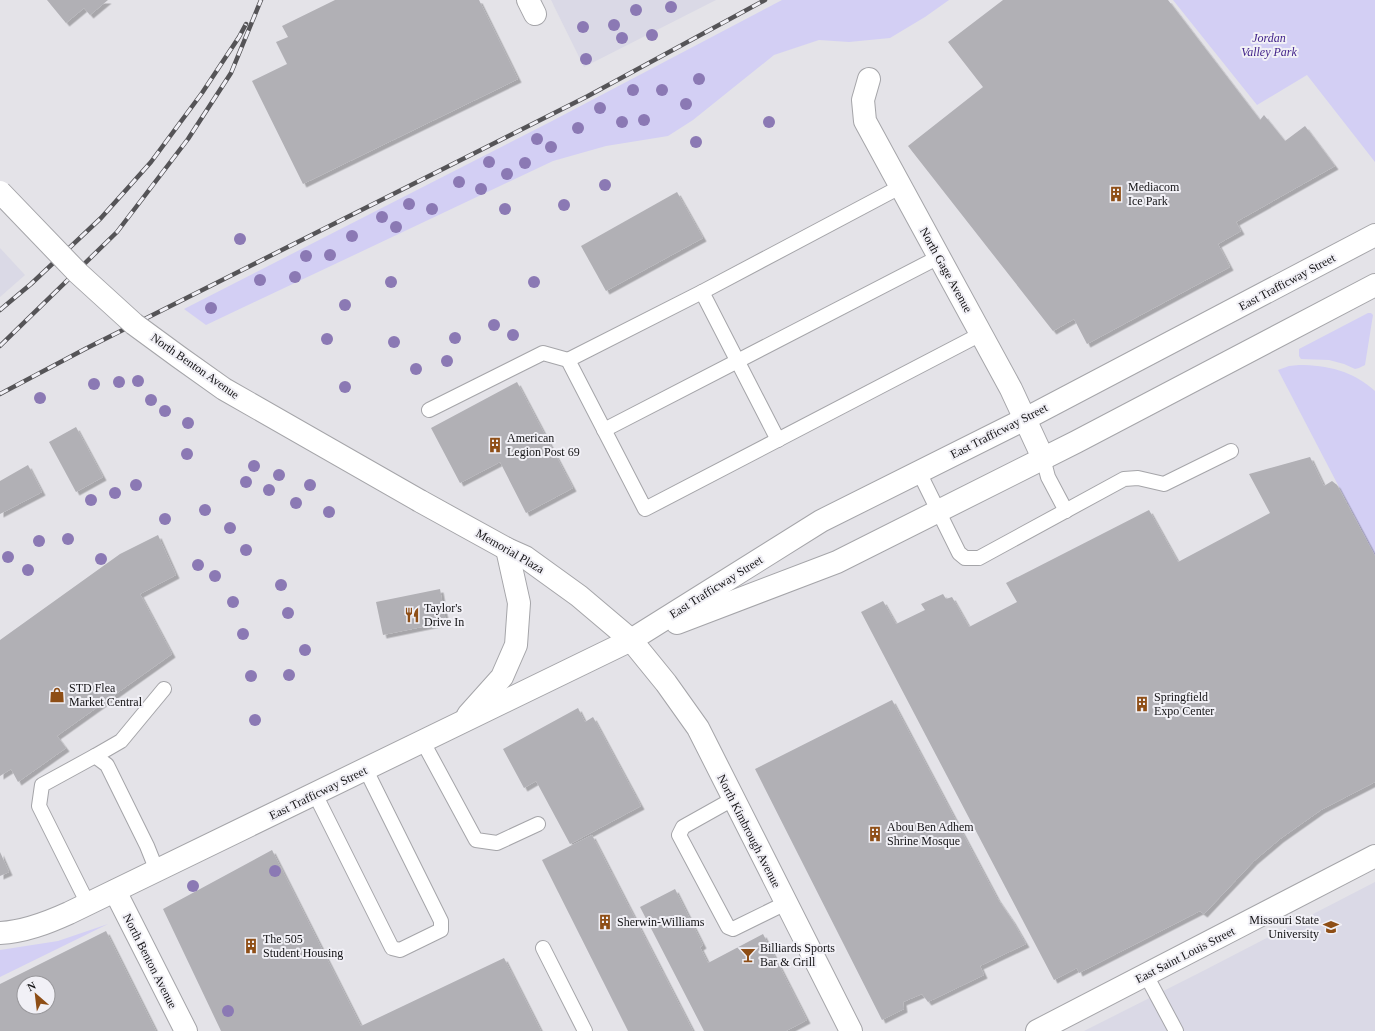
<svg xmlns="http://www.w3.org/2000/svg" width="1375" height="1031" font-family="Georgia,serif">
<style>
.built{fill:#dad9e6}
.green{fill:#d3cff4}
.building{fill:#b1b0b5;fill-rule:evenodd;filter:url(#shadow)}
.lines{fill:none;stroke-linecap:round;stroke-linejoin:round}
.service-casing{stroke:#a5a5a9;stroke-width:16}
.minor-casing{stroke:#a5a5a9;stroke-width:24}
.tertiary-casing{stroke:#a5a5a9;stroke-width:24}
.secondary-casing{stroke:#a5a5a9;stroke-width:24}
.service{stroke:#fff;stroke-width:14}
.minor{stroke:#fff;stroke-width:22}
.tertiary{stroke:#fff;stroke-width:22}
.secondary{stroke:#fff;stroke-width:22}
.rail-casing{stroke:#555457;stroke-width:4.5}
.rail{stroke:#f1f0f6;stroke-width:3;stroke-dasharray:9;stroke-linecap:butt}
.secondary-bridge-casing{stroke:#a5a5a9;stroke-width:24;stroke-linecap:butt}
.secondary-bridge{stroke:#fff;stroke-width:22}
.tree{fill:#8b79b4}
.labels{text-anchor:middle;stroke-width:4;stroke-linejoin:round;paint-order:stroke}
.park-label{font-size:12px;font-style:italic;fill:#42238a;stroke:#f1f0f6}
.poi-label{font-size:12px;fill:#141315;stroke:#f1f0f6;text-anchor:start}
.street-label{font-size:12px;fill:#141315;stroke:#f1f0f6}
</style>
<defs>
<filter id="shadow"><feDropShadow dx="3.5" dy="3.5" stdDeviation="0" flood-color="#0004"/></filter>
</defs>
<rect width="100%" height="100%" fill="#e4e3e8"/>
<g class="built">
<path d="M551,0H716L584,67Z"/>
<path d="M0,248L25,275L0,297Z"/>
<path d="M1375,882V1031H1084L1201,972Z"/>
</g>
<g class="green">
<path d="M782,0H949L925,17L890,38L849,42L819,40L774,55L693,120L668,136L606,146L553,161L206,325L184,309L552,121Z"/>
<path d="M1173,0H1375V162L1307,75L1257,105Z"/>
<path d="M1368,313H1371L1373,315L1365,365L1359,368L1355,369L1344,364L1329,360L1301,359L1299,356V349Z"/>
<path d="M1299,365C1327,365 1353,371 1375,391V556L1278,370L1289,366Z"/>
<path d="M108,924L0,977V950L58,941Z"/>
</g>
<g class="building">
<path d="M47,0H108L90,15L84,8L66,23Z"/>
<path d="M335,0H479L518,79L303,184L252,81L287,64L276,42L288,37L282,26Z"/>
<path d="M1003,0H1168L1260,120L1264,115L1285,141L1305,126L1335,166L1236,222L1241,231L1218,244L1230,267L1087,344L1074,319L1053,331L908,146L983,87L948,42Z"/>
<path d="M677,192L703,238L606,291L581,246Z"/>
<path d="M517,382L573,488L526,513L500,462L460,483L431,428Z"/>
<path d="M76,427L103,477L76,492L49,442Z"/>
<path d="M1310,457L1324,486L1332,481L1337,485L1375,556V782L1321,810L1280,839L1254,861L1204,914L1200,911L1079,973L1077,968L1054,980L861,612L883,601L896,624L925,610L921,604L943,594L946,599L952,597L969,627L1017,602L1006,583L1149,510L1178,562L1270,513L1249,474Z"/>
<path d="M28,465L42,492L0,514V481Z"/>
<path d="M158,535L176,575L140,594L172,654L57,736L66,748L18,782L11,769L0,776V640L120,554Z"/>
<path d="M440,589L446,622L383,635L376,602Z"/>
<path d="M892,700L997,898L1012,920L1026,944L980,966L984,975L928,1002L922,994L903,1002L904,1009L882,1020L755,769Z"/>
<path d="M578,708L585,722L593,717L641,806L570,844L536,781L524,788L503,749Z"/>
<path d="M592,835L693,1031H628L542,860Z"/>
<path d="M272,850L361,1026L504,958L541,1031H221L163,909Z"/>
<path d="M0,852L9,872L0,876Z"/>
<path d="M675,889L703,945L700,947L708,963L763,934L807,1020L786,1031H704L640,907Z"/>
<path d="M106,931L156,1031H0V984ZM24,983H48V1007H24Z"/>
</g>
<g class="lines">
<defs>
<g id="service">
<path d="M900,187L702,292L568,360L645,509L981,334"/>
<path d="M702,292L778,440"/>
<path d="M429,410L543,353L568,360"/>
<path d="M604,430L939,257"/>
<path d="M1043,458L1048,477L1066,511"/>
<path d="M919,472L959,553L965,558H979L1124,479L1138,478L1164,484L1231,451"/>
<path d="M423,742L476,840L497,843L538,824"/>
<path d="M95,756L121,741L164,689"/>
<path d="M315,794L392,948L400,950L441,930V921L366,770"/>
<path d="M733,799L683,827L679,835L728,927L733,929L786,903"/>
<path d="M88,904L39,806L42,785L95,756L107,765L147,846L157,871"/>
<path d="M543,948L585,1031"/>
<path d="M1146,975L1176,1031"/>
</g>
<g id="minor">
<path d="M528,0L535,14"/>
<path d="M869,79L863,100L865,121L1011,389L1043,458"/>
<path d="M115,891L186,1031"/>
</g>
<g id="tertiary">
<path d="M468,715L502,677L516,645L519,603L507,549"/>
<path d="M0,933C24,932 47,923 69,913L631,640"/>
</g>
<g id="secondary">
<path d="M420,501L507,549L525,557L579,596L631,640L666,683L698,728L851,1031"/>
<path d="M677,623L837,562L1076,442L1375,285"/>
<path d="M631,640L821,521L1025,419L1375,235"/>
<path d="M1037,1031L1375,856"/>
</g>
</defs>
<use href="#service" class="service-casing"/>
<use href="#minor" class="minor-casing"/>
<use href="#tertiary" class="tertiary-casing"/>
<use href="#secondary" class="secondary-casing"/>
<use href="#service" class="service"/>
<use href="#minor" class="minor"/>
<use href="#tertiary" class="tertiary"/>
<use href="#secondary" class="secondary"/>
<defs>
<g id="rail">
<path d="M0,310L31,284L101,218L151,162L202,93L239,37L246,24"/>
<path d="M0,346L117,232L188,139L231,73L261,0"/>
<path d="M0,394L85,349L588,96L765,0"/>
</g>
</defs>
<use href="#rail" class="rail-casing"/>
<use href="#rail" class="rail"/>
<defs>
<path id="secondary-bridge" d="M0,192L78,273L134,324L179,357L224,389L420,501"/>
</defs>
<use href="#secondary-bridge" class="secondary-bridge-casing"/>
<use href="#secondary-bridge" class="secondary-bridge"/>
</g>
<g class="tree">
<circle cx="671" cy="7" r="6"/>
<circle cx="636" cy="10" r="6"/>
<circle cx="614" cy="25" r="6"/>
<circle cx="583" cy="27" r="6"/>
<circle cx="652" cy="35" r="6"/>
<circle cx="622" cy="38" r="6"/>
<circle cx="586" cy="59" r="6"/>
<circle cx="699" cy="79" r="6"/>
<circle cx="633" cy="90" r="6"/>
<circle cx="662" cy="90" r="6"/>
<circle cx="686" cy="104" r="6"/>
<circle cx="600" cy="108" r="6"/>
<circle cx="644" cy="120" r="6"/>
<circle cx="622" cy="122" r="6"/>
<circle cx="769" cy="122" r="6"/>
<circle cx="578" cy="128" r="6"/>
<circle cx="537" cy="139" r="6"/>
<circle cx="696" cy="142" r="6"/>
<circle cx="551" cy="147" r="6"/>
<circle cx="489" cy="162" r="6"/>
<circle cx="525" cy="163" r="6"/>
<circle cx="507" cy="174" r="6"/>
<circle cx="459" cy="182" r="6"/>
<circle cx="605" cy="185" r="6"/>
<circle cx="481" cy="189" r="6"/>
<circle cx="409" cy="204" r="6"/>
<circle cx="564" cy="205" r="6"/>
<circle cx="432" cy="209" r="6"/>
<circle cx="505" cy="209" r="6"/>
<circle cx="382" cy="217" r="6"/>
<circle cx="396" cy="227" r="6"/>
<circle cx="352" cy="236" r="6"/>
<circle cx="240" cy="239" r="6"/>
<circle cx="330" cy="255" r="6"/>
<circle cx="306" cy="256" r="6"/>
<circle cx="295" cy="277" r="6"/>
<circle cx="260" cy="280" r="6"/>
<circle cx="391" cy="282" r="6"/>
<circle cx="534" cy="282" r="6"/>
<circle cx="345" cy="305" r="6"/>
<circle cx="211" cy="308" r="6"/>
<circle cx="494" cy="325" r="6"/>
<circle cx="513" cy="335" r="6"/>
<circle cx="455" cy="338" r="6"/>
<circle cx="327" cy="339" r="6"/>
<circle cx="394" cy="342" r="6"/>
<circle cx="447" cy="361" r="6"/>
<circle cx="416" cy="369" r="6"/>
<circle cx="138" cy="381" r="6"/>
<circle cx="119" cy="382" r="6"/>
<circle cx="94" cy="384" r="6"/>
<circle cx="345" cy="387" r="6"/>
<circle cx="40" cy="398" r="6"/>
<circle cx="151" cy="400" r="6"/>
<circle cx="165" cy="411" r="6"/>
<circle cx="188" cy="423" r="6"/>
<circle cx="187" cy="454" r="6"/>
<circle cx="254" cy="466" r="6"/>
<circle cx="279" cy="475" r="6"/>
<circle cx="246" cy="482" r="6"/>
<circle cx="136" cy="485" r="6"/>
<circle cx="310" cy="485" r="6"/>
<circle cx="269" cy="490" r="6"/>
<circle cx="115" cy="493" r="6"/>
<circle cx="91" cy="500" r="6"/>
<circle cx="296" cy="503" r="6"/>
<circle cx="205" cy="510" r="6"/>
<circle cx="329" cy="512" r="6"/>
<circle cx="165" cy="519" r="6"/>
<circle cx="230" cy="528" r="6"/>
<circle cx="68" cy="539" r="6"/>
<circle cx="39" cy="541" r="6"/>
<circle cx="246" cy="550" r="6"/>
<circle cx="8" cy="557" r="6"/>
<circle cx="101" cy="559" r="6"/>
<circle cx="198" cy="565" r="6"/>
<circle cx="28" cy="570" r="6"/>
<circle cx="215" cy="576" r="6"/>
<circle cx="281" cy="585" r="6"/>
<circle cx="233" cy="602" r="6"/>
<circle cx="288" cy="613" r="6"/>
<circle cx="243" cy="634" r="6"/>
<circle cx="305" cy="650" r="6"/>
<circle cx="289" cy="675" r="6"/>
<circle cx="251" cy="676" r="6"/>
<circle cx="255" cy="720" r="6"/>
<circle cx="275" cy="871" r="6"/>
<circle cx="193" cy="886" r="6"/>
<circle cx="228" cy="1011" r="6"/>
</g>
<defs>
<symbol id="building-bare" viewBox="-9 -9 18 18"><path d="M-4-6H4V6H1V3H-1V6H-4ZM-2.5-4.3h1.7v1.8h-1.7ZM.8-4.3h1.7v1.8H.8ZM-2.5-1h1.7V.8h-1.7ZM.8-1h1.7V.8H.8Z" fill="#8e4e16" stroke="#f1f0f6" stroke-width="2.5" paint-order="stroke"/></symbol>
<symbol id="restaurant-bare" viewBox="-9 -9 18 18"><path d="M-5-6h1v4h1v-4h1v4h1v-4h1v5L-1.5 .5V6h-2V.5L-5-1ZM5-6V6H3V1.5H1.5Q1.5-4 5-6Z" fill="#8e4e16" stroke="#f1f0f6" stroke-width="2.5" paint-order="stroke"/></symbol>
<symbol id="shop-bare" viewBox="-9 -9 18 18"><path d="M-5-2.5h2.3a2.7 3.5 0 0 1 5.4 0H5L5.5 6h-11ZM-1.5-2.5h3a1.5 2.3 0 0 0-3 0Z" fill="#8e4e16" stroke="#f1f0f6" stroke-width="2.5" paint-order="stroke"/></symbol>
<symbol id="university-bare" viewBox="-9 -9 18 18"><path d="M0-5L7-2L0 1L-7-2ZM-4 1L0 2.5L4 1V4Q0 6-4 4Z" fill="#8e4e16" stroke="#f1f0f6" stroke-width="2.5" paint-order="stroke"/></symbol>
<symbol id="bar-bare" viewBox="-9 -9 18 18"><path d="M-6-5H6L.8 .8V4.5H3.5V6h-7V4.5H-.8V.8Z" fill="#8e4e16" stroke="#f1f0f6" stroke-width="2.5" paint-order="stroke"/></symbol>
</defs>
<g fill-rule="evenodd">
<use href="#building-bare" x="1105" y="183" width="22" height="22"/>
<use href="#building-bare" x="484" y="434" width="22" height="22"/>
<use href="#restaurant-bare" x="401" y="604" width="22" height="22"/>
<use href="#shop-bare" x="46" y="684" width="22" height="22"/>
<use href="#building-bare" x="1131" y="693" width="22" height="22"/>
<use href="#building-bare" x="864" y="823" width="22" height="22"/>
<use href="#building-bare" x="594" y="911" width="22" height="22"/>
<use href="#university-bare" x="1320" y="916" width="22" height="22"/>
<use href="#building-bare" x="240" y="935" width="22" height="22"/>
<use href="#bar-bare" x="737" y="944" width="22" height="22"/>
</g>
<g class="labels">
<g class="park-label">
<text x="1269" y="42">Jordan<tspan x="1269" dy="14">Valley Park</tspan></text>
</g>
<g class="poi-label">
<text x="1128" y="191">Mediacom<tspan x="1128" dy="14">Ice Park</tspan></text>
<text x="507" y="442">American<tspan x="507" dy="14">Legion Post 69</tspan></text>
<text x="424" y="612">Taylor's<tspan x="424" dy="14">Drive In</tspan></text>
<text x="69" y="692">STD Flea<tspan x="69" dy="14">Market Central</tspan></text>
<text x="1154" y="701">Springfield<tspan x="1154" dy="14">Expo Center</tspan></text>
<text x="887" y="831">Abou Ben Adhem<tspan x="887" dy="14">Shrine Mosque</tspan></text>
<text x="1319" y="924" text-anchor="end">Missouri State<tspan x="1319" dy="14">University</tspan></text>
<text x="617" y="926">Sherwin-Williams</text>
<text x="263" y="943">The 505<tspan x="263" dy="14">Student Housing</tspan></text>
<text x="760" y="952">Billiards Sports<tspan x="760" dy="14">Bar &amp; Grill</tspan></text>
</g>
<g class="street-label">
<text transform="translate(946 270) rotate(61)" y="4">North Gage Avenue</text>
<text transform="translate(1287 282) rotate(-28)" y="4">East Trafficway Street</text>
<text transform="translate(195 366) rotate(35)" y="4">North Benton Avenue</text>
<text transform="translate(999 431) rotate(-27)" y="4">East Trafficway Street</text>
<text transform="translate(510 551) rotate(30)" y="4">Memorial Plaza</text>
<text transform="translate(716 587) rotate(-32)" y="4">East Trafficway Street</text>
<text transform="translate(318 793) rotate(-26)" y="4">East Trafficway Street</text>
<text transform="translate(749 831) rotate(63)" y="4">North Kimbrough Avenue</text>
<text transform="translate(1185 955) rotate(-27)" y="4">East Saint Louis Street</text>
<text transform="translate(150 961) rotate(63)" y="4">North Benton Avenue</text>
</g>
</g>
<g transform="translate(36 995) rotate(332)"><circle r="19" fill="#f1f0f6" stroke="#99989c"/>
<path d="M0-3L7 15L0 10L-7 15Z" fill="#8e4e16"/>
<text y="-6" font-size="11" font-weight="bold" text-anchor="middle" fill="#141315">N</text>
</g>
</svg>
